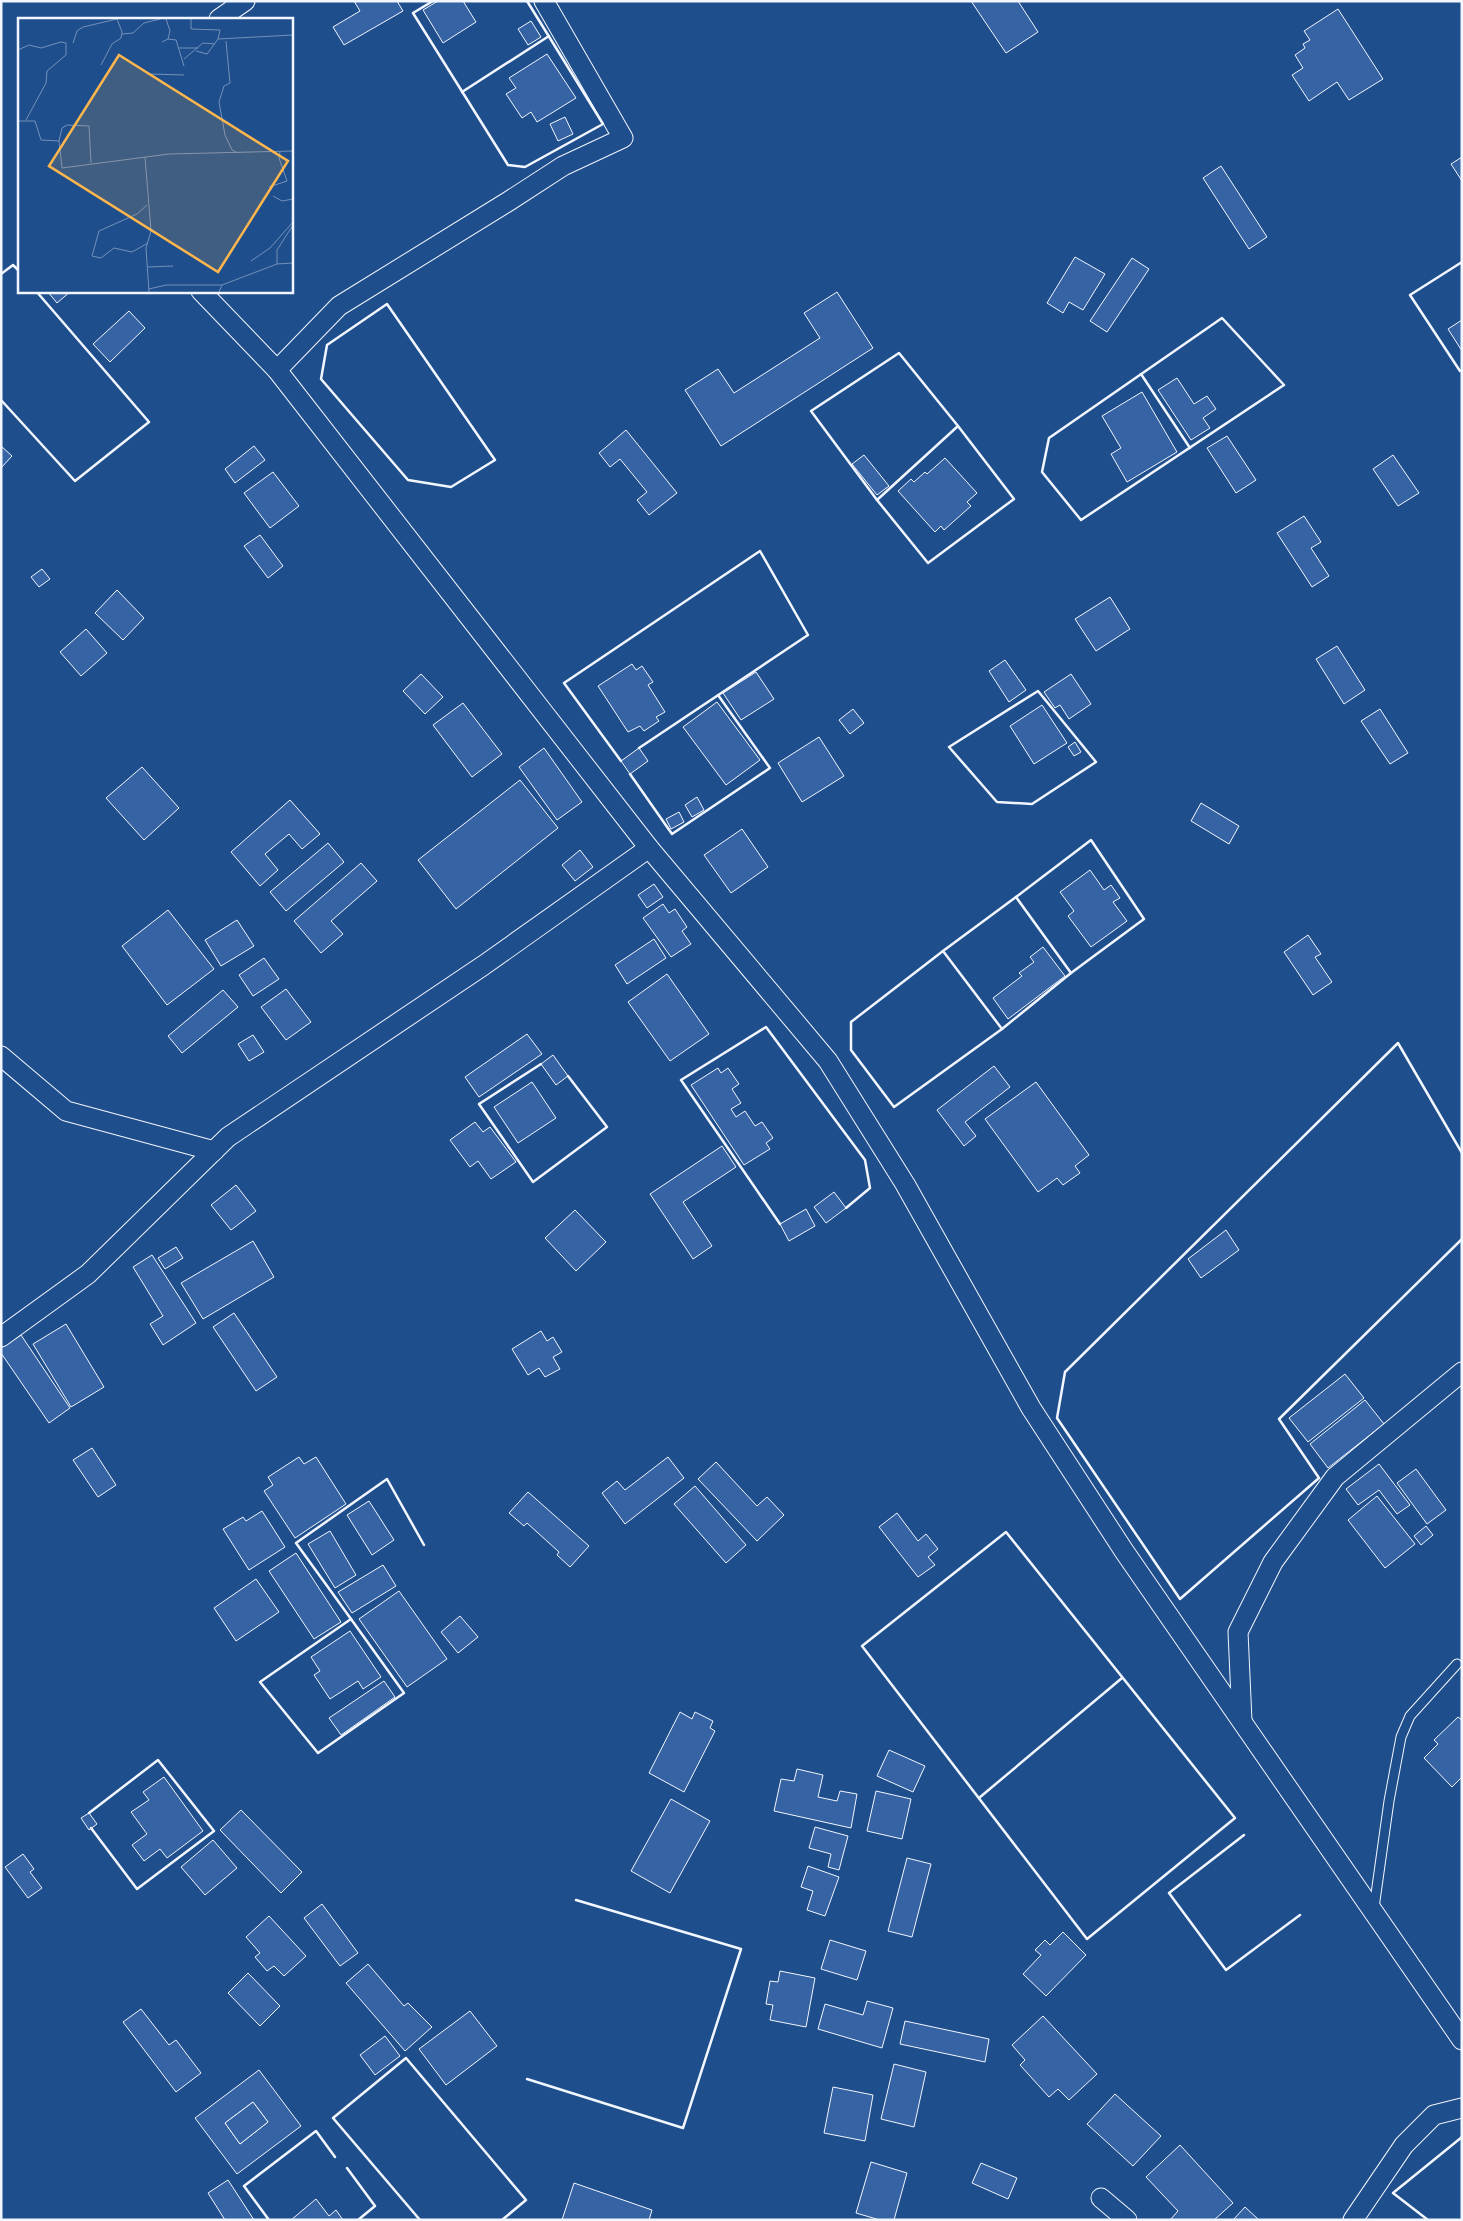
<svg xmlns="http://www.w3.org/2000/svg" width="1463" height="2221" font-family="Quicksand,sans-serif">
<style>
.building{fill:#3563a3;stroke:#f2f6ff;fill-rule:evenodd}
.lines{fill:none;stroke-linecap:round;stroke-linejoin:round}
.service-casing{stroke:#f2f6ff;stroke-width:11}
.minor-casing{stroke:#f2f6ff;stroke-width:21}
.service{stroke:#1f4e8c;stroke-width:9}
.minor{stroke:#1f4e8c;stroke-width:19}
.wall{stroke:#f2f6ff;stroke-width:2.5}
.inset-road{fill:none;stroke:#7391ba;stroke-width:1}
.view{fill:#ffb74d;fill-opacity:0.15;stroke:#ffb74d;stroke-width:2.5}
.inset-edge{fill:none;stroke:#f2f6ff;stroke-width:2.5}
</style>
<rect width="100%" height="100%" fill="#1f4e8c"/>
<g class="building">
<path d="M354,1H397L403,11L344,45L333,27L360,11Z"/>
<path d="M438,1H463L476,22L443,43L423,10Z"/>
<path d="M971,1H1018L1038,32L1006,53Z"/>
<path d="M1338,9L1383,79L1349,100L1337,82L1309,101L1292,75L1303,68L1295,55L1305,48L1303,44L1310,40L1304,31Z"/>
<path d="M531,21L541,37L528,45L518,29Z"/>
<path d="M547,54L576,98L537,122L531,112L522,118L506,94L516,88L509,78Z"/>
<path d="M565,117L573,134L558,141L550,124Z"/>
<path d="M1462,157V181L1451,164Z"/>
<path d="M1221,166L1267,237L1249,249L1203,178Z"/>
<path d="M1075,257L1105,274L1083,310L1069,302L1063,313L1047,303Z"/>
<path d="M1132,258L1149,269L1107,332L1090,321Z"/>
<path d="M47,291H71L57,303Z"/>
<path d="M837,292L873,348L721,446L685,390L718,369L734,393L820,338L804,313Z"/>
<path d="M129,311L145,328L110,362L93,344Z"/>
<path d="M1462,320V351L1448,329Z"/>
<path d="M1177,378L1194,404L1207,396L1216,409L1203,418L1210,428L1191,440L1158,390Z"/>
<path d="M1142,392L1177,452L1127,482L1111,454L1121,448L1102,416Z"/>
<path d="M626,430L677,493L649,515L637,500L647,492L620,459L610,467L599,453Z"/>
<path d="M1227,436L1256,480L1236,493L1207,448Z"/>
<path d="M1,446L12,456L1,468Z"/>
<path d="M254,446L265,460L235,483L225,469Z"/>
<path d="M864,455L889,486L877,495L852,464Z"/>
<path d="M1393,455L1419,493L1398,506L1373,469Z"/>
<path d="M945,458L977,493L967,502L971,506L944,530L941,526L935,532L898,491L911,479L914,482L925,472L927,474Z"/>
<path d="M273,472L299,506L270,528L244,493Z"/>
<path d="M1304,516L1321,542L1311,548L1329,576L1312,587L1277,533Z"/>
<path d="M260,535L283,566L268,578L244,546Z"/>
<path d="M42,569L50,579L39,587L31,577Z"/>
<path d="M117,590L144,618L123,640L95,613Z"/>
<path d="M1110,597L1130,629L1096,651L1075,619Z"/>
<path d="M86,629L107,653L81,676L60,652Z"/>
<path d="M1337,646L1365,690L1344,704L1316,659Z"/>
<path d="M1005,660L1026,690L1009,702L989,671Z"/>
<path d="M632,664L636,670L642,666L653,682L648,685L665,712L656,717L659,721L644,731L640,726L628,732L598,686Z"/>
<path d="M756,672L774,699L741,720L723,693Z"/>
<path d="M421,674L443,697L425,714L403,691Z"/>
<path d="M1071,674L1091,704L1069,719L1060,705L1055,708L1044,692Z"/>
<path d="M717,702L760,760L726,785L683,727Z"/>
<path d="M463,703L502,754L472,777L433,725Z"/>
<path d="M1042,705L1067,743L1034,764L1010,726Z"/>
<path d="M853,709L864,723L850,734L839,720Z"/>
<path d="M1380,709L1408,753L1390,764L1361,721Z"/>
<path d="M819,737L844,776L802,802L778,763Z"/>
<path d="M1075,742L1081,752L1074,756L1068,747Z"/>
<path d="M544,748L582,802L557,820L519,767Z"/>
<path d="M639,748L648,761L630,774L621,761Z"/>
<path d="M142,767L179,808L144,840L106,798Z"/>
<path d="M520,780L558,828L456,909L418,860Z"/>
<path d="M697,797L704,810L692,817L685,805Z"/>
<path d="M290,800L320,834L302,849L289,834L265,854L278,870L260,886L231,852Z"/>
<path d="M1201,803L1239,826L1229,844L1191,821Z"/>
<path d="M679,812L684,822L671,829L666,819Z"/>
<path d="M742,829L768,867L731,893L704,855Z"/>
<path d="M328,843L344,862L286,911L270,892Z"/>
<path d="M580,850L593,867L575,881L562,865Z"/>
<path d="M361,863L377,881L331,921L343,934L321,953L294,921Z"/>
<path d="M1090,870L1104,890L1111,885L1120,898L1113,902L1127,921L1091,947L1068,916L1074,911L1060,892Z"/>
<path d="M654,884L663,897L647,908L638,895Z"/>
<path d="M663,904L669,913L675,909L687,927L682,931L691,944L671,957L643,918Z"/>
<path d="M168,910L214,969L167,1005L122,946Z"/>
<path d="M237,920L254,946L221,966L205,940Z"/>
<path d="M1308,935L1321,954L1315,957L1332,982L1313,995L1284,952Z"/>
<path d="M654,939L666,958L627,984L615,965Z"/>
<path d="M1043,947L1065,976L1008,1019L993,998L1022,976L1019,973L1034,962L1030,957Z"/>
<path d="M264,958L279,979L253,996L239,975Z"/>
<path d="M667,974L709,1034L670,1061L628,1002Z"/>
<path d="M286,989L311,1022L286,1040L261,1007Z"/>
<path d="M223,990L238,1007L182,1053L168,1036Z"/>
<path d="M527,1034L542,1054L479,1097L465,1077Z"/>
<path d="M253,1035L264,1052L249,1061L238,1044Z"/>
<path d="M553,1055L568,1076L556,1085L541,1064Z"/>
<path d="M994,1066L1010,1087L965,1122L976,1136L964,1146L937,1110Z"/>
<path d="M718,1068L721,1073L728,1068L739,1084L732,1089L741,1103L731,1109L736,1117L745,1111L755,1126L762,1122L773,1138L766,1143L770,1149L744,1165L691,1085Z"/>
<path d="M532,1082L556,1118L518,1143L494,1107Z"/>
<path d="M1036,1082L1089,1155L1075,1166L1080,1173L1063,1185L1057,1178L1038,1192L985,1119Z"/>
<path d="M475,1122L483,1132L490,1127L516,1162L491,1179L478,1161L470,1167L450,1140Z"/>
<path d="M722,1146L736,1167L683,1202L712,1246L693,1259L650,1194Z"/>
<path d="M236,1185L256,1211L231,1230L211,1205Z"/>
<path d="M834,1192L846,1208L826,1223L814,1207Z"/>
<path d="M806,1209L815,1226L789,1241L780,1224Z"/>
<path d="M575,1210L606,1242L576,1271L545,1238Z"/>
<path d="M1226,1230L1239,1250L1201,1278L1188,1259Z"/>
<path d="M253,1241L274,1277L203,1319L181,1283Z"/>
<path d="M176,1247L183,1258L165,1269L158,1258Z"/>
<path d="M152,1255L196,1323L163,1345L150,1324L163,1316L133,1267Z"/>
<path d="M234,1313L277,1377L256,1391L213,1327Z"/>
<path d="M66,1324L104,1387L71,1407L33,1344Z"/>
<path d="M541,1331L547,1341L553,1337L562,1352L553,1357L560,1369L545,1377L539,1368L528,1375L512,1349Z"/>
<path d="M21,1335L70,1408L49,1423L1,1353V1348Z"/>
<path d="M1345,1374L1364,1398L1308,1442L1289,1418Z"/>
<path d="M1365,1400L1384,1424L1328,1468L1310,1444Z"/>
<path d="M92,1448L116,1485L98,1497L73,1460Z"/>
<path d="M299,1457L304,1464L316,1457L346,1504L295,1538L264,1491L273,1485L268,1477Z"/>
<path d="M668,1457L684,1478L625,1524L602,1493L617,1481L625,1490Z"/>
<path d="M716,1462L757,1506L767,1497L784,1515L757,1541L698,1479Z"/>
<path d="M1379,1464L1410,1505L1397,1514L1379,1490L1358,1505L1346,1489Z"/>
<path d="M1416,1469L1446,1510L1427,1524L1397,1483Z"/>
<path d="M695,1486L746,1545L726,1563L674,1504Z"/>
<path d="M528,1492L589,1546L570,1567L557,1555L559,1552L527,1523L524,1526L509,1513Z"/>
<path d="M1377,1496L1415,1544L1385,1568L1348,1520Z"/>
<path d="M369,1501L394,1540L372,1555L347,1515Z"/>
<path d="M262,1511L285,1547L249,1570L223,1529L243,1517L246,1521Z"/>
<path d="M897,1513L918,1541L926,1534L938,1549L928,1557L935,1565L918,1577L879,1527Z"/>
<path d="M1426,1526L1433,1535L1421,1545L1414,1536Z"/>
<path d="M330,1531L356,1575L335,1588L308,1544Z"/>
<path d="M296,1553L341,1622L314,1639L269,1571Z"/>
<path d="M383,1565L396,1586L352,1613L338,1592Z"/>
<path d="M256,1579L279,1612L236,1641L214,1608Z"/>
<path d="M399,1591L447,1659L407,1687L359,1619Z"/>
<path d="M460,1616L478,1637L458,1653L441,1632Z"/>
<path d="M350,1631L381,1677L363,1689L358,1681L330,1699L314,1675L320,1671L311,1657Z"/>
<path d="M384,1681L395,1697L341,1735L329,1718Z"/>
<path d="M680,1712L692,1719L695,1712L713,1721L710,1728L715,1731L684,1792L649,1773Z"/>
<path d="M1458,1717L1462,1720V1777L1452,1787L1424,1758L1438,1744L1434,1740Z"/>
<path d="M889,1750L925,1766L913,1792L877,1776Z"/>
<path d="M797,1769L823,1775L818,1797L837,1801L840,1791L857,1794L851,1828L774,1811L781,1779L794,1781Z"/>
<path d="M164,1777L203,1831L167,1858L160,1849L144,1861L132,1845L147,1834L131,1812L149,1800L143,1792Z"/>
<path d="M876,1791L911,1799L902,1839L867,1831Z"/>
<path d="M671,1799L710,1821L670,1893L631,1871Z"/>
<path d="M241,1810L302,1872L281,1893L220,1830Z"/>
<path d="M89,1813L97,1824L89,1830L81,1818Z"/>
<path d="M815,1827L848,1836L839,1870L828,1867L831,1854L809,1848Z"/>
<path d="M213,1840L237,1868L205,1895L181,1867Z"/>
<path d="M23,1854L34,1869L30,1872L42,1888L28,1898L5,1867Z"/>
<path d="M907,1858L931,1864L912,1937L888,1931Z"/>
<path d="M808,1866L839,1877L825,1916L807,1910L813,1891L801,1887Z"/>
<path d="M322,1904L358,1953L340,1966L304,1918Z"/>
<path d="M269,1916L306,1956L284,1976L274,1966L267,1971L255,1957L260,1953L246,1937Z"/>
<path d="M1063,1932L1086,1955L1046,1996L1023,1974L1041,1955L1035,1950L1045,1940L1050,1945Z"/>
<path d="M830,1940L866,1951L857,1980L821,1969Z"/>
<path d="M368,1964L404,2006L408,2003L432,2027L405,2051L346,1983Z"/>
<path d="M780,1971L815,1978L806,2027L770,2020L773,2005L766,2004L770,1981L778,1982Z"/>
<path d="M248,1973L280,2006L260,2026L228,1993Z"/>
<path d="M867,2001L893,2008L882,2048L818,2029L825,2004L863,2015Z"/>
<path d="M141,2009L169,2045L176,2040L201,2073L176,2092L123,2022Z"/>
<path d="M470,2011L497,2046L446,2085L419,2049Z"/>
<path d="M1043,2016L1097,2074L1069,2100L1058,2089L1049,2097L1020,2065L1025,2060L1012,2045Z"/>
<path d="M905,2021L989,2039L985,2062L900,2044Z"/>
<path d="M385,2036L400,2056L375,2075L360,2055Z"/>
<path d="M894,2064L926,2072L914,2127L881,2119Z"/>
<path d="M259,2070L301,2126L237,2174L195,2118ZM253,2102L268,2122L240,2144L225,2123Z"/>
<path d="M833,2087L873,2095L865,2141L824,2133Z"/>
<path d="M1115,2094L1161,2136L1133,2166L1087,2124Z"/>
<path d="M253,2102L268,2122L240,2144L225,2123Z"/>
<path d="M1180,2145L1233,2203L1214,2220H1170L1178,2211L1146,2177Z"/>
<path d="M871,2162L907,2173L894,2220H880L856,2213Z"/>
<path d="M981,2163L1017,2178L1008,2199L972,2183Z"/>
<path d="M228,2180L254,2220H225L208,2193Z"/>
<path d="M574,2183L652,2210L649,2220H562Z"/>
<path d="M316,2199L329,2216L336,2210L343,2220H291Z"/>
<path d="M1245,2207L1259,2220H1233Z"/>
</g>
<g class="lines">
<defs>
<path id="service" d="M1374,1908L1389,1801L1401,1737L1410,1716L1457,1664"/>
<g id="minor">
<path d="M219,19L245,1"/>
<path d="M201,291L277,370L649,848L828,1061L905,1184L1031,1408L1124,1551L1462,2040"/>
<path d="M277,370L339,306L509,201L563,166L623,138L544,1"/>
<path d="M1,1056L66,1111L214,1151"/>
<path d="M1,1337L88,1274L228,1137L484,965L649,848"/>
<path d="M1242,1721L1238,1632L1273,1562L1335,1477L1462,1372"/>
<path d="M1101,2198L1127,2220"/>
<path d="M1353,2220L1404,2145L1434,2115L1462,2108"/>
</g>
</defs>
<use href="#service" class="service-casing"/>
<use href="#minor" class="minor-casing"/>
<use href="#service" class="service"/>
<use href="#minor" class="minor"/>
<g class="wall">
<path d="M433,1L413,13L508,165L525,167L603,124L527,1"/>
<path d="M462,92L549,36"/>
<path d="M1462,262L1410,295L1460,371L1462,370"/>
<path d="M1,274L13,265L19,271"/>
<path d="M387,304L495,460L451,487L408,480L321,379L327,345Z"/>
<path d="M1222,318L1284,385L1081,520L1042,472L1049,438Z"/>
<path d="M899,353L958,426L877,500L811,411Z"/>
<path d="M1141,374L1190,448"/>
<path d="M1,400L75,481L149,422L36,291"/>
<path d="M877,500L928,563L1014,499L958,426"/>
<path d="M1038,691L1096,762L1032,804L997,802L949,747Z"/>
<path d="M621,761L564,683L760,551L808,635L639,748"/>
<path d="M630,774L672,834L770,768L718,695"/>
<path d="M1091,840L1144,919L1071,973L1016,897Z"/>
<path d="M1016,897L943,951L1002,1029L1071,973"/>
<path d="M943,951L851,1022V1050L894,1107L1002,1029"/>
<path d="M541,1064L479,1104L533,1182L607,1127L568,1076"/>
<path d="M1462,1153L1398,1043L1065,1372L1057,1418L1180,1599L1319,1478L1279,1419L1462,1239"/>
<path d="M780,1224L681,1080L766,1027L865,1160L870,1188L846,1208"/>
<path d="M1006,1532L1235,1818L1087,1939L862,1646Z"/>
<path d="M351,1619L404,1693L318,1753L260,1682Z"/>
<path d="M351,1619L296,1543L387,1479L424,1545"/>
<path d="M979,1798L1122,1678"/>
<path d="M89,1813L158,1760L214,1831L137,1889L91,1828"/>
<path d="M1244,1835L1169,1893L1226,1970L1300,1915"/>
<path d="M527,2079L683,2128L741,1949L576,1900"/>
<path d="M347,2168L375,2206L358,2220"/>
<path d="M269,2220L244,2186L316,2131L335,2157"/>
<path d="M420,2220L333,2118L406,2058L526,2200L502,2220"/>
<path d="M1428,2220L1393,2193L1462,2137"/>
</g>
</g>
<g transform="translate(18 18)">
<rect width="275" height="275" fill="#1f4e8c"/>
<path class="inset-road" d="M173,1V11L202,12L200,21L189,36L178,33M104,16L115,15L126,5L142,1M150,21L158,22L166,48M200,21L275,17M208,23L212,65L206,68L201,84L207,117L214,132L220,135M144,24L150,21L152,13L148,1M55,25L59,13L65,9L99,1L104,14L103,20L94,26L83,47M161,30H180M0,32L11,27L23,30L43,24L48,25V37L29,53L28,65L8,102M166,41L185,25L197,26M133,56L166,57M0,103H17L23,122L41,123L44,150L151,136L275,133M41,123L44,110L49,107L71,108L73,145M127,139L133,213L128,230L131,274M251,169L269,163L261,140L262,134M255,178L264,183L275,181M129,187L119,196L81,213L74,238L83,240L96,230L114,234L130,225M233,243L252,230L275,204M259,246V232L275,207M130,249L155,248M131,271L148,267H204M201,274L204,267L259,246L275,245"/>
<path class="view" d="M101,37L270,143L200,254L31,148Z"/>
<rect width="275" height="275" class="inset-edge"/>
</g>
<rect width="1463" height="2221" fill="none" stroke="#f2f6ff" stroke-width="5"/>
</svg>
